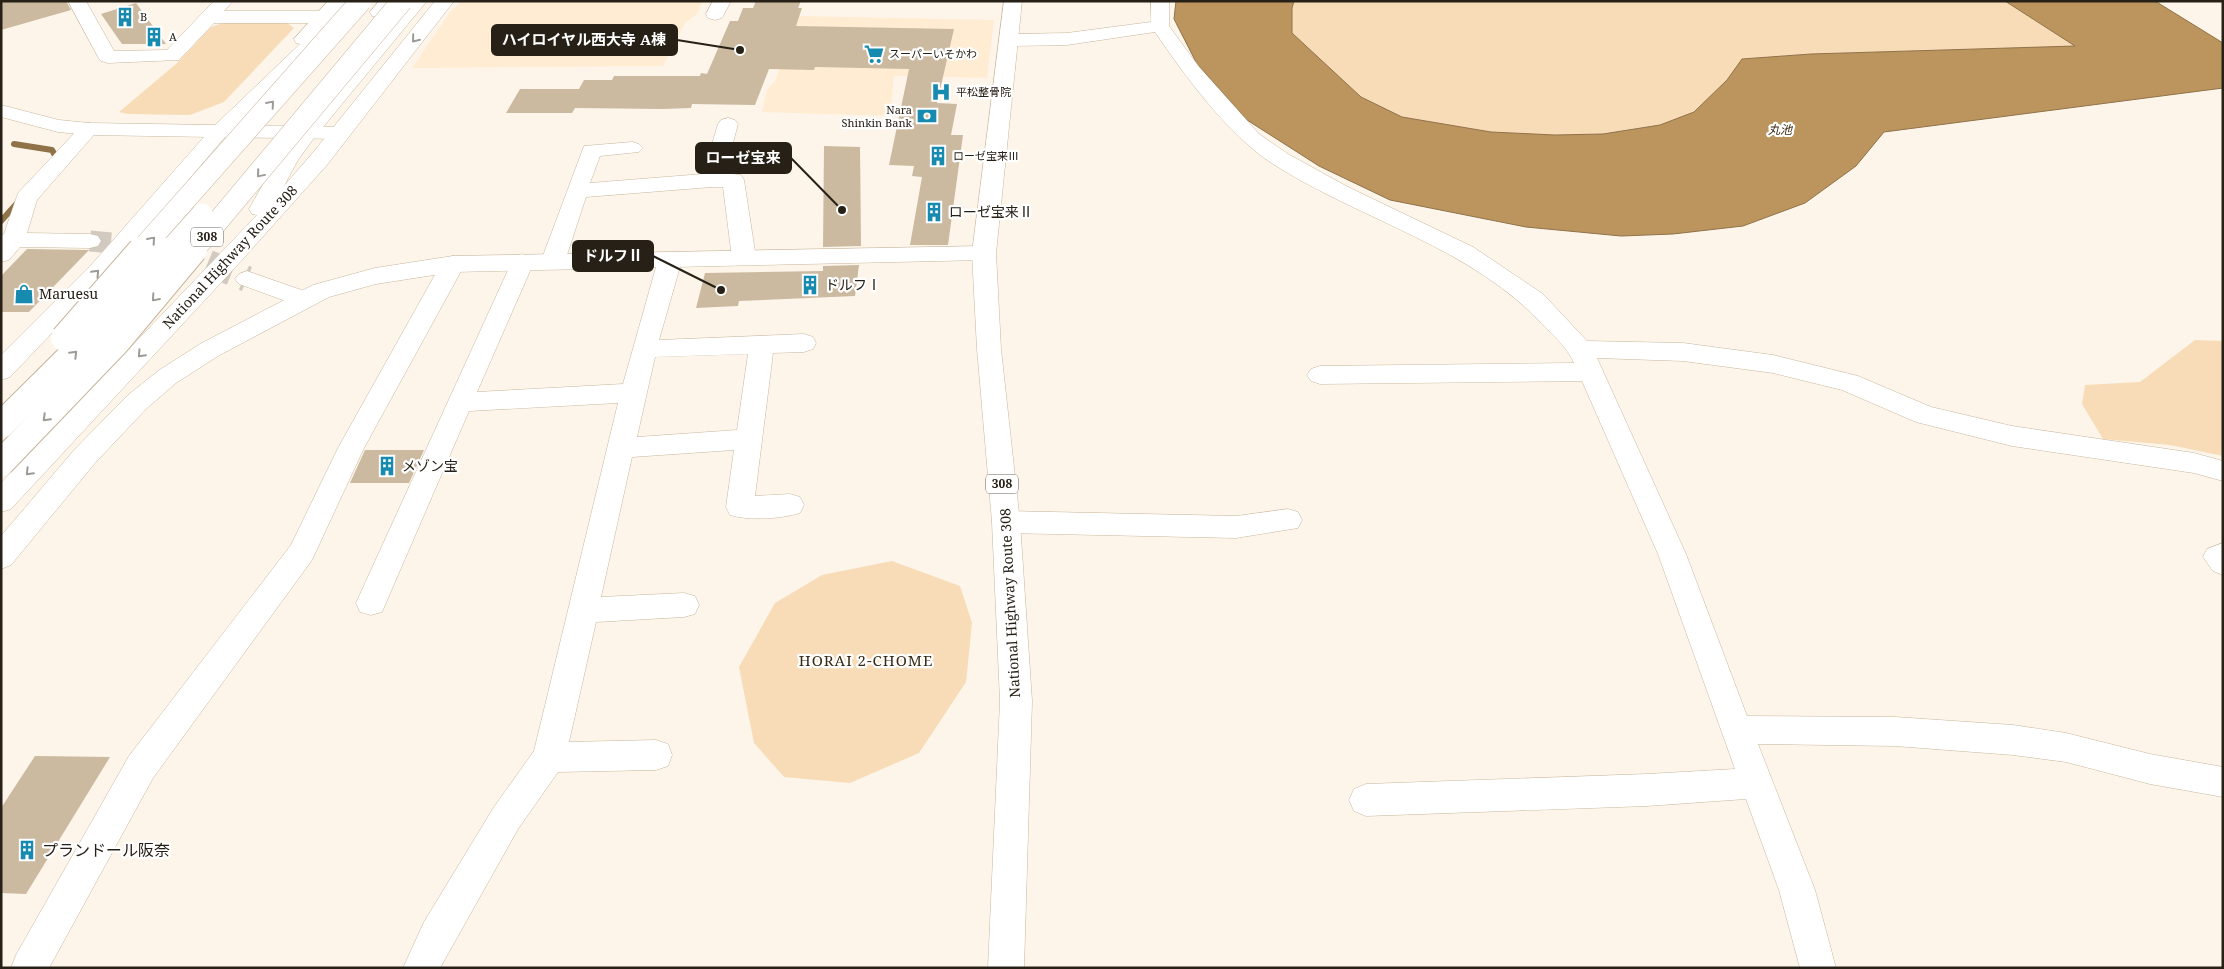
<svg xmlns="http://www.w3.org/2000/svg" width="2224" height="969" font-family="'Noto Serif','Noto Sans JP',serif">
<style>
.built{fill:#ffecd2}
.green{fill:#f7dcb7}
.water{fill:#bc955e;stroke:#8f7248}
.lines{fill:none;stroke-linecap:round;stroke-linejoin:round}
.stream{stroke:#8f7248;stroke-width:6}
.building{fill:#cbb9a0}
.minor-tunnel-far1{stroke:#d2cac0;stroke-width:21;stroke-dasharray:21 10;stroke-linecap:butt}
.minor-tunnel{stroke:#d2cac0;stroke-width:26;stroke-dasharray:26 13;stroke-linecap:butt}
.minor-casing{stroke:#c8b69d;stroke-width:1}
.tertiary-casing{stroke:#c8b69d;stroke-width:1}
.trunk-casing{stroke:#c8b69d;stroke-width:1}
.minor{fill:#fff;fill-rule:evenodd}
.tertiary{fill:#fff;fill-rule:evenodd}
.trunk{fill:#fff;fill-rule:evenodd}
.trunk-bridge-far1-casing{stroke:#c8b69d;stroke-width:22;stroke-linecap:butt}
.trunk-bridge-casing{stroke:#c8b69d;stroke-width:28;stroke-linecap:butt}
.trunk-bridge-far1{stroke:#fff;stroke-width:21}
.trunk-bridge{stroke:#fff;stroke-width:26}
.oneway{stroke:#9d9b96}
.labels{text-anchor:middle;stroke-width:4.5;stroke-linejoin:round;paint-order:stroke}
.far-poi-label{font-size:11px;fill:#262016;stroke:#fff;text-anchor:start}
.far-water-label{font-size:12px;font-style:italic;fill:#39290f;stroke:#fff}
.shield{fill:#fff;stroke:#67635c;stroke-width:1}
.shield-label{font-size:12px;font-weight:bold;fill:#262016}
.poi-label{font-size:14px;fill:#262016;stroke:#fff;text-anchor:start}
.street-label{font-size:14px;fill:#262016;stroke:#fff}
.neighbourhood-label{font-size:15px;letter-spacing:1px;fill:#382914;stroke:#fff}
.near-poi-label{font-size:16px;fill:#262016;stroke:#fff;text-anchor:start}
.leader{fill:none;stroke:#262016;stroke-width:2}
.callout-dot{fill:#262016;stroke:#fff;stroke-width:2}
.callout{fill:#262016;stroke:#262016;stroke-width:2}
.callout-label{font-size:15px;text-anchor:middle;font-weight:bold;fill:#fff}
</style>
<rect width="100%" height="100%" fill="#fdf5ea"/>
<g class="built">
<path d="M462,1H703L697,14L685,23L663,66L412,68L450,12Z"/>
<path d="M798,16L994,20L987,78L894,76L890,116L762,112L767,90L775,81Z"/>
</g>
<g class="green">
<path d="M1294,1H2005L2076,46L1811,54L1742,59L1727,80L1694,112L1660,125L1603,134L1555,135L1491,132L1402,117L1361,97L1292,33V8Z"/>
<path d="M229,21H284L294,28L224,102L190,115L128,114L119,112L176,64L211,27Z"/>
<path d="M2195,340L2223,341V456L2170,445L2103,439L2082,404L2085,385L2140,382Z"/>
<path d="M892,561L960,586L972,623L966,682L919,753L850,783L784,777L754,743L739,667L775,603L822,575Z"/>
</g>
<path class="water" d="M1176,1H1294L1292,8V33L1361,97L1402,117L1491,132L1555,135L1603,134L1660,125L1694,112L1727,80L1742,59L1811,54L2075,46L2005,1H2155L2223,43V88L1884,132L1856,166L1805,203L1743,226L1673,234L1621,236L1526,227L1390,200L1319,166L1247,120L1197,64L1174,19Z"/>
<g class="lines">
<g class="stream">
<path d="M14,144L52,150L57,159L53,163"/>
<path d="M1,221L19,201"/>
</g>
</g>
<g class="building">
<path d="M1,1H66L71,10L1,30Z"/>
<path d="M756,1H801L798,8H802L796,26L954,29L937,103L957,104L951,135H963L948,245H910L922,177L912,176L914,166L889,165L909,69L815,67L814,70L769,69L755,105L692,104L691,108L663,109L575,108L572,113H506L520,89H579L584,80H612L614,76H700L701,73L707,74L730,21H738L743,8H753Z"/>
<path d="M136,3L166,44H122L101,14Z"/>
<path d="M824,146L860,147L861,246L823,247Z"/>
<path d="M27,249L89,250L29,312H1V276Z"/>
<path d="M859,265L855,296L739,301L738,306L696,308L705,273L823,271V266Z"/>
<path d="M365,450H424L409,483H350Z"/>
<path d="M35,756L110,757L26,894L1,893V808Z"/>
</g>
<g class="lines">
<path class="minor-tunnel-far1" d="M90,241L146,246L176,251"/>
<path class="minor-tunnel" d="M171,250L204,261L247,279"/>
<defs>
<g id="minor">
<path d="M68,1H86L114,51L167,50L214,1H233L224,11H323L330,13L332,17L330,21L323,23H214L179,60L108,63L101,61L98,57Z"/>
<path d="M713,1H731L722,18L715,20L708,18L706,14Z"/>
<path d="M1151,1H1169V26L1199,67L1259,134L1288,154L1348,187L1473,247L1543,294L1587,341L1683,343L1773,355L1858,376L1931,407L2012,426L2194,453L2223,461V481L2194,473L2012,446L1916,422L1842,390L1773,373L1683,361L1597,358L1686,554L1747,716L1895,717L2013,725L2066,733L2150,754L2223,767V797L2150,784L2066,762L2013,755L1895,746L1758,744L1815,890L1836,968H1800L1779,890L1746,799L1647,806L1366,816L1354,811L1349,800L1354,789L1366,784L1647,774L1735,769L1658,554L1582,381L1320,384L1311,381L1307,375L1311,369L1320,366L1574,363C1568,349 1557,339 1546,328C1473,247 1362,221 1273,164C1228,135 1185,76 1155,32L1067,45L1009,46L1002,44L1000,40L1002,36L1009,34L1067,33L1151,22Z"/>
<path d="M728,118L735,120L738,124L725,173L741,175L744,180L756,258L752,263L744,265L736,263L732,258L723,187H712L586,197L565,261L561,266L553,269L545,266L541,261L584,146L632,142L639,144L643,148L639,152L600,156L590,183L703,174L718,124L721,120Z"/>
<path d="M89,123L96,125L99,129L37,200L27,233L90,234L98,236L101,241L98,246L90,248L20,247L9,260L1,262V235L4,234L18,193L82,125Z"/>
<path d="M670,253L678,255L682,260L659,340L804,334L813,337L816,343L813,349L804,352L773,353L755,496L790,494L800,497L804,505L800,513C780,519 750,521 730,515L726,507L734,450L632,457L601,597L684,593L695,596L699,605L695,614L684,617L596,622L569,742L656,740L668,744L672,755L668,766L656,770L558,772L518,829L440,968H403L424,922L494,807L534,751L618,403L469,411L382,612L371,615L360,612L356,603L514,257L522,254L530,257L534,262L477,392L623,384L658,260L662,255ZM748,354L737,430L637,437L655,357Z"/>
<path d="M453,256L461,259L465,264L364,448L312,560L153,778L49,968H11L16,955L129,756L291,545L338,448L441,264L445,259Z"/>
<path d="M247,271L310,293L314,299L310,305L302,307L239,284L235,279L239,274Z"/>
<path d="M1288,509L1298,512L1302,520L1298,528L1236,538L1006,533L996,530L992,522L996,514L1006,511L1236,516Z"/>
<path d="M2223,543V575L2213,571L2203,557L2207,549Z"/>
</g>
<g id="tertiary">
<path d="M1,105L59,120L89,123L341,127L348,129L351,133L348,137L341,139L89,135L58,132L1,117Z"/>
<path d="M984,246L992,248L996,253L992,258L984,260L453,272L376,284L329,297L218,356L176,383L146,409L95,463L11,565L1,569V536L75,449L128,395L158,371L200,344L313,285L375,268L453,256Z"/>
</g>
<g id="trunk">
<path d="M328,1H347L327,25L333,26L335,30L333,34L225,137L108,274L10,377L1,380V355L92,264L211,129L300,44L296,43L294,39Z"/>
<path d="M379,1H398C391,11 385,19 372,16L370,12Z"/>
<path d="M408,1H427L314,138L298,160L284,186L311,155L435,1H454L327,165L242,260L11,509L1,512V483L257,215L252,214L249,209L280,154Z"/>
<path d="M1004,1H1022L996,253L1001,349L1020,522L1032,701L1024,968H988L1000,701L992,522L977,349L972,253Z"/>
</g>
</defs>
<use href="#minor" class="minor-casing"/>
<use href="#tertiary" class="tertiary-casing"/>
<use href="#trunk" class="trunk-casing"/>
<use href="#minor" class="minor"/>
<use href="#tertiary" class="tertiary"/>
<use href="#trunk" class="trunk"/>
<defs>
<g id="trunk-bridge-far1">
<path d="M140,251L361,1"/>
<path d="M169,251L202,214"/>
<path d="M193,251L402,1"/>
</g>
<g id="trunk-bridge">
<path d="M64,338L141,250"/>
<path d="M1,425L129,298L171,250"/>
<path d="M1,463L117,342L194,250"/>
</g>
</defs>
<use href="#trunk-bridge-far1" class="trunk-bridge-far1-casing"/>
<use href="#trunk-bridge" class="trunk-bridge-casing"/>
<use href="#trunk-bridge-far1" class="trunk-bridge-far1"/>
<use href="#trunk-bridge" class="trunk-bridge"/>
</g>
<defs><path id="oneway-chevron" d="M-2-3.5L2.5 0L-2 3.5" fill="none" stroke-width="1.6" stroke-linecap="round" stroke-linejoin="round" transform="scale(1.25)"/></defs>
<g class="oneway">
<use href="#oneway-chevron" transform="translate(415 39) rotate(129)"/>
<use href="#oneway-chevron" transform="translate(271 104) rotate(-49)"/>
<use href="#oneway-chevron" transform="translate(260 174) rotate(130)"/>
<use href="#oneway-chevron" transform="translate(152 240) rotate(-49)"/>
<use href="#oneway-chevron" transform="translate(96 273) rotate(-47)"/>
<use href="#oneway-chevron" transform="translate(155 298) rotate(131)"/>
<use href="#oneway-chevron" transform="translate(74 354) rotate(-45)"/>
<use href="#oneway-chevron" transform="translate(141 354) rotate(133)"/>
<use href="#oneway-chevron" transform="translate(46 418) rotate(135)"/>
<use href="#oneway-chevron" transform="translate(29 472) rotate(134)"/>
</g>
<defs>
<symbol id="building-bare" viewBox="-9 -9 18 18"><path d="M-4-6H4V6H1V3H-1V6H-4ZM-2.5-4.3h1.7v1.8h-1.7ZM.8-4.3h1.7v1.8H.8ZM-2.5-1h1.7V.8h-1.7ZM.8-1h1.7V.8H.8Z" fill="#168aaf" stroke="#fff" stroke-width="2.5" paint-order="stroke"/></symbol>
<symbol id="supermarket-bare" viewBox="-9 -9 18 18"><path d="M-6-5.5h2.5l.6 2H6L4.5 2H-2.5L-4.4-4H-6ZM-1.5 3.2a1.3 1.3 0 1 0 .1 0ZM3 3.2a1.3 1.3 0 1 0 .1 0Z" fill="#168aaf" stroke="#fff" stroke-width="2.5" paint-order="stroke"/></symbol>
<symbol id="hospital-bare" viewBox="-9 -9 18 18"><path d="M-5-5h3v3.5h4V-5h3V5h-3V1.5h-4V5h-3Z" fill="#168aaf" stroke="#fff" stroke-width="2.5" paint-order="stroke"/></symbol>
<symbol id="bank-bare" viewBox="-9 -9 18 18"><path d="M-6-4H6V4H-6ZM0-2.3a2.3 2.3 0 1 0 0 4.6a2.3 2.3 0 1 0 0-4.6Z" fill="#168aaf" stroke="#fff" stroke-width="2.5" paint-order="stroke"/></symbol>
<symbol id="shop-bare" viewBox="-9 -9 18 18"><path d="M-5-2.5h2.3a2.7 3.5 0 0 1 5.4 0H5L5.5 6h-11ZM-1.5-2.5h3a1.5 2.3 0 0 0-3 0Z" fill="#168aaf" stroke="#fff" stroke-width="2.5" paint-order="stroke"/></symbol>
</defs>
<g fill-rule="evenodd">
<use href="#building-bare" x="111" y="3" width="28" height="28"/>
<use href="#building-bare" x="140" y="23" width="28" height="28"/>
<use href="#supermarket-bare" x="860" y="40" width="28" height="28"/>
<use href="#hospital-bare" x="927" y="78" width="28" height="28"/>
<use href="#bank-bare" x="913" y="102" width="28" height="28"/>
<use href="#building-bare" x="924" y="142" width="28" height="28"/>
<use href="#building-bare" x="920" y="198" width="28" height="28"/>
<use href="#building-bare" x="796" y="271" width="28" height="28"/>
<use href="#shop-bare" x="10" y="280" width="28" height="28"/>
<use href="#building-bare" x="373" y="452" width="28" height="28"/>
<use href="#building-bare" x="13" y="836" width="28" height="28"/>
</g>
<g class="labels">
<g class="far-poi-label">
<text x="140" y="21">B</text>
<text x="169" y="41">A</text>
<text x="889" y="58">スーパーいそかわ</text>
<text x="956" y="96">平松整骨院</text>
<text x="912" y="114" text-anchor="end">Nara<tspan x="912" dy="13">Shinkin Bank</tspan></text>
<text x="953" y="160">ローゼ宝来Ⅲ</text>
</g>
<g class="far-water-label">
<text x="1780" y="134">丸池</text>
</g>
<g class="shield">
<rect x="191" y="227.5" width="32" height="19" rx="4"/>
<rect x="986" y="474.5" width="32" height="19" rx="4"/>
</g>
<g class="shield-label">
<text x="207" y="241">308</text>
<text x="1002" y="488">308</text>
</g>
<g class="poi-label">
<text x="949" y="217">ローゼ宝来Ⅱ</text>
<text x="825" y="290">ドルフⅠ</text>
<text x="39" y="299">Maruesu</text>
<text x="402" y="471">メゾン宝</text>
</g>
<g class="street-label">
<text transform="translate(230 257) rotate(-47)" y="5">National Highway Route 308</text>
<text transform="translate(1010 603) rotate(-93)" y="5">National Highway Route 308</text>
</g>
<g class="neighbourhood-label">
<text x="866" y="666">HORAI 2-CHOME</text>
</g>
<g class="near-poi-label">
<text x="42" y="856">プランドール阪奈</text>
</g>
</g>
<path class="leader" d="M740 50L677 40M842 210L791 158M721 290L653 256"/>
<g class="callout-dot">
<circle cx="740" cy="50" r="5"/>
<circle cx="842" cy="210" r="5"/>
<circle cx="721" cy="290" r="5"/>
</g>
<g class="callout">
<rect x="492" y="25" width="185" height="30" rx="5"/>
<rect x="696" y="143" width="95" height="30" rx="5"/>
<rect x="573" y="241" width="80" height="30" rx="5"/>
</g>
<g class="callout-label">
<text x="584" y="45">ハイロイヤル西大寺 A棟</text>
<text x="743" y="163">ローゼ宝来</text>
<text x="613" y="261">ドルフⅡ</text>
</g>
<rect width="2224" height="969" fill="none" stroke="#262016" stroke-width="5"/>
</svg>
